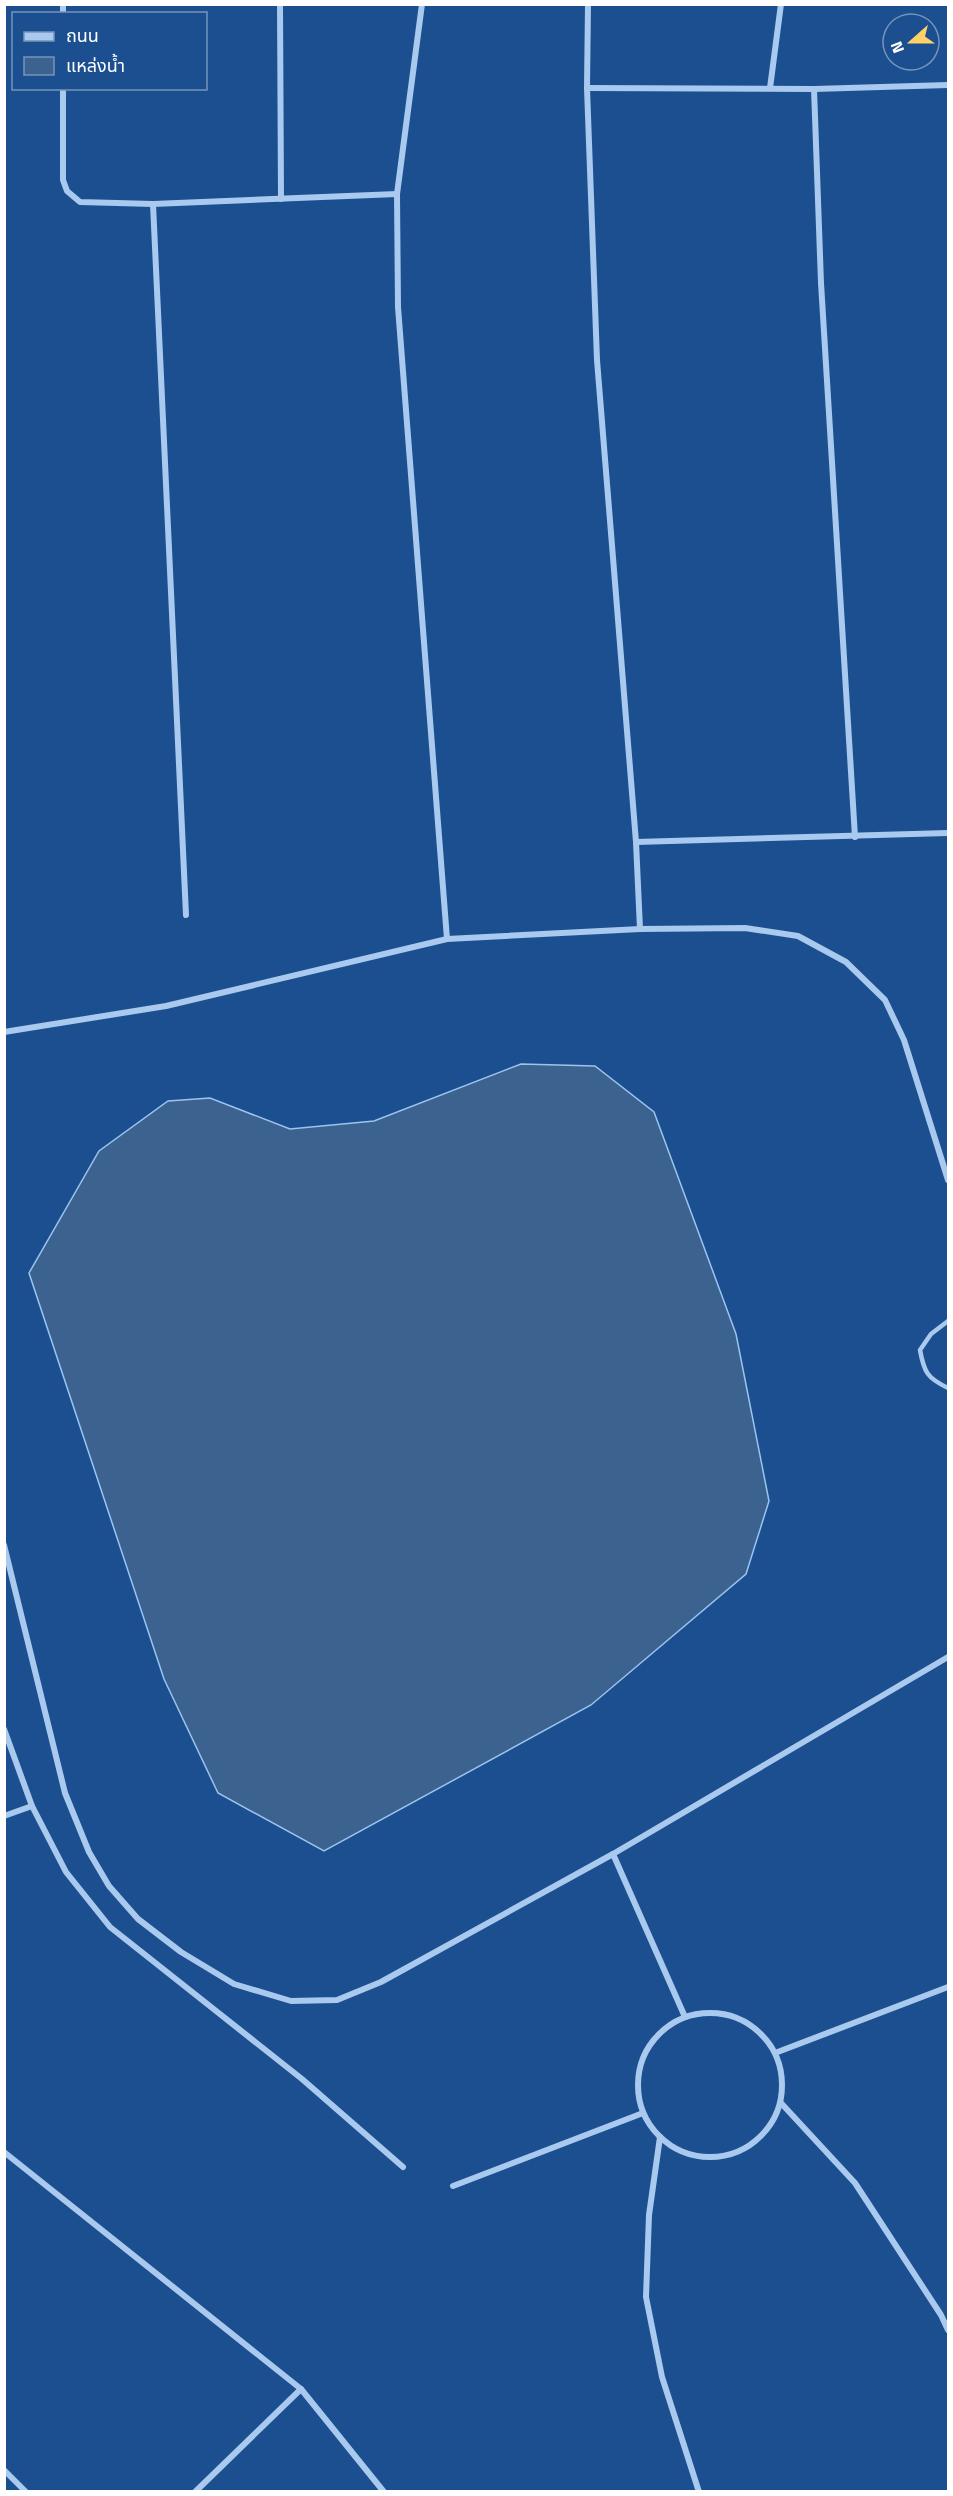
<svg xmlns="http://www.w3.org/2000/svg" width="953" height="2496" font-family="'Titillium Web','Noto Sans Thai',sans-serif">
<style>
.water{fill:#3c6290;stroke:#9cc4f0;stroke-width:1.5}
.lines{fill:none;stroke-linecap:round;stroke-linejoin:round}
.service{stroke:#a9c9ee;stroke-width:4.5}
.minor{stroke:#a9c9ee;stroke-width:6}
</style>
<rect width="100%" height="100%" fill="#1b4f8f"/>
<path class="water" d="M521,1064L595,1066L654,1112L736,1334L769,1501L746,1574L591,1705L324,1851L218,1793L164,1679L29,1273L99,1151L168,1101L210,1098L290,1129L374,1121Z"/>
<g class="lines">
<path class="service" d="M948,1321L931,1334L920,1350C924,1372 927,1378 948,1388"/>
<g class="minor">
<path d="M63,4V14"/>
<path d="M280,4L281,199"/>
<path d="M422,4L397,194L398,307L447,939"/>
<path d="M588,4L587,88L597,360L636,842L640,929"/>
<path d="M63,88V180L67,191L80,202L153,204L397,194"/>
<path d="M587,88L814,89L948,85"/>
<path d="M770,88L781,4"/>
<path d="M814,89L821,283L855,837"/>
<path d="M153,204L186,915"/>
<path d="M636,842L948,833"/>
<path d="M4,1032L166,1006L447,939L640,929L745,928L798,936L846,962L885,1000L904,1040L948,1180"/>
<path d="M4,1545L65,1793L89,1852L109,1886L138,1919L181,1952L234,1984L291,2001L337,2000L381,1982L613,1854L948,1657"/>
<path d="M4,1729L32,1806L66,1872L110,1927L302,2079L403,2167"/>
<path d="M4,1816L32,1806"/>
<path d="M613,1854L685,2017"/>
<circle cx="710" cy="2085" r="72"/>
<path d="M775,2053L948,1987"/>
<path d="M781,2103L855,2183L941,2315L948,2330"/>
<path d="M660,2137L649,2215L646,2297L662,2377L699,2492"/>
<path d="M4,2152L301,2389L384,2492"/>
<path d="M453,2186L643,2113"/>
<path d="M4,2470L26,2492"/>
<path d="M195,2492L301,2389"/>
</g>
</g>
<rect width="953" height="2496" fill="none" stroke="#ffffff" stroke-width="12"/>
<rect x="12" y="12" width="195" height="78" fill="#1b4f8f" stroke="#7695bc" stroke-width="1.5"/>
<rect x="24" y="32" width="30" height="9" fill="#a9c9ee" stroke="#7695bc" stroke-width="1.5"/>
<text x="66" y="42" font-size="18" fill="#ffffff">ถนน</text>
<rect x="24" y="57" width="30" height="18" fill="#3c6290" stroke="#7695bc" stroke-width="1.5"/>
<text x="66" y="72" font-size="18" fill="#ffffff">แหล่งน้ำ</text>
<g transform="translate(911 42) rotate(249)"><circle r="28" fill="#1b4f8f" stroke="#7695bc" stroke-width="1.5"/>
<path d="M0-4.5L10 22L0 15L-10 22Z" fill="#ffd166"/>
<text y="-9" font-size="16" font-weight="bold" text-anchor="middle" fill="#ffffff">N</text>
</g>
</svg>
